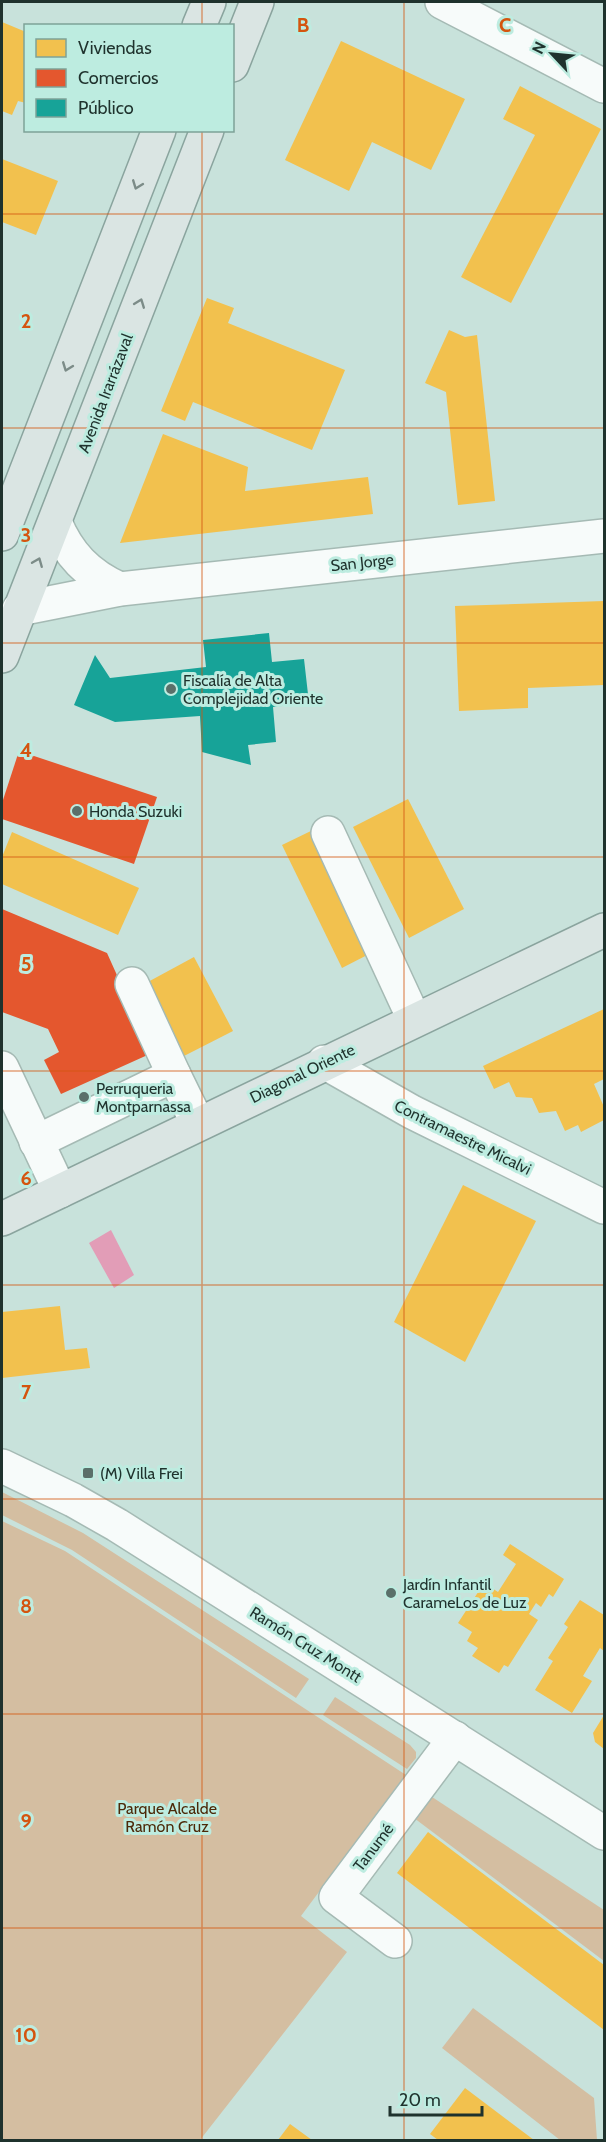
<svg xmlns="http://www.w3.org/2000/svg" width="606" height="2142" font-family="Cabin,sans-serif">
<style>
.green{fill:#d4bea1}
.water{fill:#e29db7}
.homes{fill:#f2c14e}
.shops{fill:#e4572e}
.public{fill:#17a398}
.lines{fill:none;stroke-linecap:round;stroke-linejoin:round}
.minor-casing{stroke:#a5bab4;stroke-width:36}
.major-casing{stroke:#8aa49e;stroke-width:36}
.minor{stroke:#f7fbfa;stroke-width:33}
.major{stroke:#dae5e3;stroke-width:33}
.oneway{stroke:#7c8c88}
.grid{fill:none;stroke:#d4550f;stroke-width:1.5;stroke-opacity:0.55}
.poi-dot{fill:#5a706a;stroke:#bdece0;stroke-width:2}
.labels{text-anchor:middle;stroke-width:6;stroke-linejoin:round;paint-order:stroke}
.street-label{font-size:16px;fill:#1f322d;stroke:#bdece0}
.poi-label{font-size:16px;fill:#1f322d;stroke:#bdece0;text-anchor:start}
.park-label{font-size:16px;fill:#4c2909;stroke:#bdece0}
.grid-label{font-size:20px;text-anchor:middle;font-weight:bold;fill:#d4550f;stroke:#bdece0;stroke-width:6;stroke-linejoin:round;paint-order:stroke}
</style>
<rect width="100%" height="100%" fill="#c8e2db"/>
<g class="green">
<path d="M2,1492L83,1533L309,1679L296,1698L72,1550L2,1515Z"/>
<path d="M2,1521L65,1551L406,1775L301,1916L347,1952L200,2140H2Z"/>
<path d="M335,1697L410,1745L416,1752V1758L407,1769L323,1715Z"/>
<path d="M426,1793L604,1910V1961L410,1815Z"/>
<path d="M473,2008L594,2098L597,2140H560L442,2048Z"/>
</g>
<path class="water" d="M111,1230L134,1275L114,1288L89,1243Z"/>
<g class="homes">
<path d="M2,22L26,32V103L18,101L12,115L2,111Z"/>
<path d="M341,41L465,99L431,170L372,142L349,191L285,160Z"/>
<path d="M520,86L601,129L511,303L461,277L535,135L503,119Z"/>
<path d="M2,159L58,181L36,235L2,222Z"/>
<path d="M207,298L234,308L228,323L345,370L312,450L193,402L185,421L161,411Z"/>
<path d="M449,330L465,337L477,335L495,501L458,505L446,392L425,383Z"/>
<path d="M163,434L248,467L245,491L368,477L373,514L120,543Z"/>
<path d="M604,601V685L528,688V708L459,711L455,606Z"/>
<path d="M408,799L464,909L409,938L353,827Z"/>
<path d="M315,829L375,951L342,968L282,845Z"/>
<path d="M12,832L139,888L118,935L2,884V857Z"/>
<path d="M194,957L233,1031L184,1056L146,983Z"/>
<path d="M604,1009V1079L594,1084L604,1107V1120L581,1132L578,1125L565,1131L556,1111L539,1113L532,1098L516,1097L509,1082L494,1089L483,1066Z"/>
<path d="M463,1185L536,1221L465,1362L394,1322Z"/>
<path d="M60,1306L65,1350L87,1348L90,1368L2,1378V1312Z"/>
<path d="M510,1544L564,1579L553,1597L549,1594L541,1607L536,1603L529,1614L538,1620L508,1667L504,1665L499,1673L472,1656L478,1648L467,1641L472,1632L458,1623L484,1583L498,1592L516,1564L503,1555Z"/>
<path d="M580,1600L604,1615V1651L600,1648L583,1676L592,1681L572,1713L535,1690L553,1661L548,1658L568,1627L564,1624Z"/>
<path d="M604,1715V1749L595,1742L593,1733Z"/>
<path d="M428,1832L604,1965V2030L397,1873Z"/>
<path d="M465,2088L534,2140H438L430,2134Z"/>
<path d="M290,2124L312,2140H278Z"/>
</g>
<g class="shops">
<path d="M19,751L157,797L134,864L2,819V803Z"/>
<path d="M2,909L107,953L152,1053L61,1094L44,1060L59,1052L48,1029L2,1012Z"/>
</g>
<path class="public" d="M269,633L272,662L304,659L309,703L273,707L276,742L248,745L251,765L202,752L200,716L115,722L74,705L95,655L110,678L206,667L203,640Z"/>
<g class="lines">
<defs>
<g id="minor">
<path d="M442,2L604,86"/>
<path d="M55,522C68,554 88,575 120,589"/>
<path d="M19,609L120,589L604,536"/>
<path d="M328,833L414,1019"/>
<path d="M132,984L174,1075"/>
<path d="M324,1062L412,1112L604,1207"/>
<path d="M2,1068L60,1191"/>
<path d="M36,1142L174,1075L198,1124"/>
<path d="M2,1466L73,1500L117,1525L604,1833"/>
<path d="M395,1941L336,1897L455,1738"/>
</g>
<g id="major">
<path d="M199,26L209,2"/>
<path d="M232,65L257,2"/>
<path d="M2,534L159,130"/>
<path d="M2,656L207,130"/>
<path d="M2,1219L604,930"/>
</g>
</defs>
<use href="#minor" class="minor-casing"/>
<use href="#major" class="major-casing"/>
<use href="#minor" class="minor"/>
<use href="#major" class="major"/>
</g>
<defs><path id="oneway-chevron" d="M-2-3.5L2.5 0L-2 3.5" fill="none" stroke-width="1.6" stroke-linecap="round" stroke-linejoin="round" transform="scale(1.5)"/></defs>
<g class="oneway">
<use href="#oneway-chevron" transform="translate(137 185) rotate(111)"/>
<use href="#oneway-chevron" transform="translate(140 303) rotate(-69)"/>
<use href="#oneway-chevron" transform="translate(67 367) rotate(111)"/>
<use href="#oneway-chevron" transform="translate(38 562) rotate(-68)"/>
</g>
<path class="grid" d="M202,2V26M404,2V2140M202,130V2140M2,214H604M2,428H604M2,643H604M2,857H604M2,1071H604M2,1285H604M2,1499H604M2,1714H604M2,1928H604"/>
<g class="poi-dot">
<circle cx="171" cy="689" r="6"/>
<circle cx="77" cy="811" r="6"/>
<circle cx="84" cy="1097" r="6"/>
<rect x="82" y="1467" width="12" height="12" rx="3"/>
<circle cx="391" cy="1593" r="6"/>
</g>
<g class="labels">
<g class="street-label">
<text transform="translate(105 393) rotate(-69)" y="6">Avenida Irarrázaval</text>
<text transform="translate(362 562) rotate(-6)" y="6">San Jorge</text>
<text transform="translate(302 1073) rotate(-26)" y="6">Diagonal Oriente</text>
<text transform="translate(463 1137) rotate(26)" y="6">Contramaestre Micalvi</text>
<text transform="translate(306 1644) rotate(32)" y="6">Ramón Cruz Montt</text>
<text transform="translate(373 1847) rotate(-53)" y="6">Tanumé</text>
</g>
<g class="poi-label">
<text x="183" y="686">Fiscalía de Alta<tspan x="183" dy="18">Complejidad Oriente</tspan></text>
<text x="89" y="817">Honda Suzuki</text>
<text x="96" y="1094">Perruqueria<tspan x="96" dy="18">Montparnassa</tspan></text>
<text x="100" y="1479">(M) Villa Frei</text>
<text x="403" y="1590">Jardín Infantil<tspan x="403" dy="18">CarameLos de Luz</tspan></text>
</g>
<g class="park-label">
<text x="167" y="1814">Parque Alcalde<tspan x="167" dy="18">Ramón Cruz</tspan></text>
</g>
</g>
<g class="grid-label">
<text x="303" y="32">B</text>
<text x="505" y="32">C</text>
<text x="26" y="328">2</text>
<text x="26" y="542">3</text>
<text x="26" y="757">4</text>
<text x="26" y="971">5</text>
<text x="26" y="1185">6</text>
<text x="26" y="1399">7</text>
<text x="26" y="1613">8</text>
<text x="26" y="1828">9</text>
<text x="26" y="2042">10</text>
</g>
<rect width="606" height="2142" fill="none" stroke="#1f322d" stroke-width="6"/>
<rect x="24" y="24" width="210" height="108" fill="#bdece0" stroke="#7ea298" stroke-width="1.5"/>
<rect x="36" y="39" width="30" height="18" fill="#f2c14e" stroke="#7ea298" stroke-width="1.5"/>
<text x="78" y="54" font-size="18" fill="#1f322d">Viviendas</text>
<rect x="36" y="69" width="30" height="18" fill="#e4572e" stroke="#7ea298" stroke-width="1.5"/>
<text x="78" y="84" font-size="18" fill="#1f322d">Comercios</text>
<rect x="36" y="99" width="30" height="18" fill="#17a398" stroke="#7ea298" stroke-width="1.5"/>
<text x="78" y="114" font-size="18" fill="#1f322d">Público</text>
<g transform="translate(552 54) rotate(296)" stroke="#bdece0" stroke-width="4.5" paint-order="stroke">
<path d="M0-4.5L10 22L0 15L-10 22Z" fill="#1f322d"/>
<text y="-9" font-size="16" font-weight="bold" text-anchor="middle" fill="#1f322d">N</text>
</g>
<path d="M390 2106v9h92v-9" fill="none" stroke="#1f322d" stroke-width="3"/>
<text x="399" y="2106" font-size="18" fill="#1f322d" stroke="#bdece0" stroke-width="4.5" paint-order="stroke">20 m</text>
</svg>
